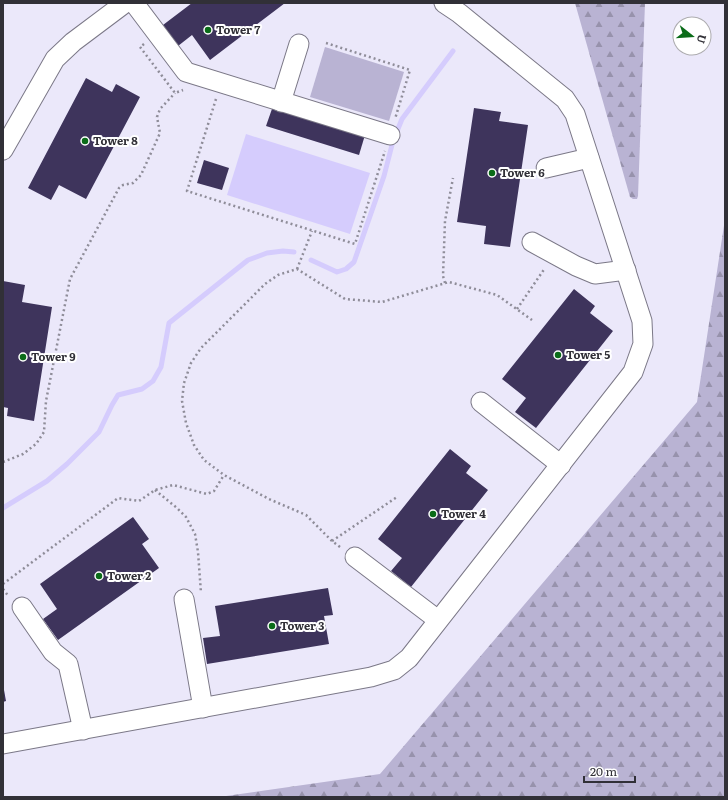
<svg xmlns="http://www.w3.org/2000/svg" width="728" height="800" font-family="Literata,serif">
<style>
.forest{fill:url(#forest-firs)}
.garden{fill:#b9b3d3}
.water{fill:#d5ccfd}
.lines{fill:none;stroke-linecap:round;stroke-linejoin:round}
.stream{stroke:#d5ccfd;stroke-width:5}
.building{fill:#3e345c}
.minor-casing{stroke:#7b7887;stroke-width:21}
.path{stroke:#8f8d99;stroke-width:2.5;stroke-dasharray:2 3;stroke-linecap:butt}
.minor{stroke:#fff;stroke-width:19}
.poi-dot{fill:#0b6c19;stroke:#fff;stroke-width:1.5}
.labels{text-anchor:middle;stroke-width:4;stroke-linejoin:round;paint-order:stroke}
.poi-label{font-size:11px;font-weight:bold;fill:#313037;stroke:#fff;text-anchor:start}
</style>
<defs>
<pattern id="forest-firs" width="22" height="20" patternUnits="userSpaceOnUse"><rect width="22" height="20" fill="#b9b3d3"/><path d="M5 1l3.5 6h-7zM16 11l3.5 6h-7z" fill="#9792ac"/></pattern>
</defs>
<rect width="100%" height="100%" fill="#ebe8fa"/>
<g class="forest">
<path d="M575,3H645L638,196L637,199H633L630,197Z"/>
<path d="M725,219V797H219L380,774L697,402Z"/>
</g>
<path class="garden" d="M325,47L404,72L389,121L310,97Z"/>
<path class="water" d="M246,134L370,173L350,234L227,195Z"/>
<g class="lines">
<g class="stream">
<path d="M311,260L337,272L346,269L354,262L384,176L393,141L402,119L453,51"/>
<path d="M3,508L47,481L67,464L99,432L112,405L118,395L142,389L153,381L161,367L169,323L248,260L267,253L283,251L294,252"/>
</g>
</g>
<g class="building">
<path d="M192,3H285L210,60L192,35L178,46L163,25Z"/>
<path d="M86,78L112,92L116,84L140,97L86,199L59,185L51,200L28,188Z"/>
<path d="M273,106L365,135L359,155L266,126Z"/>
<path d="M474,108L501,112L499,121L528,125L510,247L484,244L486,226L457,222Z"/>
<path d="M204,160L229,168L222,190L197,183Z"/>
<path d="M3,281L25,285L22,302L52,307L34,421L7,416L8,408L3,407Z"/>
<path d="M574,289L595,306L590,313L613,331L536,428L515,412L526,398L502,379Z"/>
<path d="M450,449L471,466L466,473L488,490L411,587L391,571L402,558L378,539Z"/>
<path d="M133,517L149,539L142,544L159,568L58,640L43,619L57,609L40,584Z"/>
<path d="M328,588L333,615L324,616L329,644L207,664L203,638L220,636L215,606Z"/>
<path d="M3,690H4L6,701L3,702Z"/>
</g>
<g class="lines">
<defs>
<g id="minor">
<path d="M134,3L186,72L390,135"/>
<path d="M281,102L299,44"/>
<path d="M3,150L55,59L73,42L125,3"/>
<path d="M546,168L589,158"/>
<path d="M532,242L576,266L595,274L626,270"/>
<path d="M481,402L561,465"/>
<path d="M355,557L438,620"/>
<path d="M184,599L203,708"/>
<path d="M22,607L53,652L68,664L83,730"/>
<path d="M3,744L371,677L394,670L409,658L633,372L643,344L642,321L575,114L565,99L459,13L444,3"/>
</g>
</defs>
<use href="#minor" class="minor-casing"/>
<g class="path">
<path d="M326,43L410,70L395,119"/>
<path d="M144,44L140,47L175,93L183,90"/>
<path d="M216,99L187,191L355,244L385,151"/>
<path d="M297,269L312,231"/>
<path d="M445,283L443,276L445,221L453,178"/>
<path d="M517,309L545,268"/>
<path d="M3,462L23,454L36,444L44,432L46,401L70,279L119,188L123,185L133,183L141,175L160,133L157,117L160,109L175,93"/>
<path d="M155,490L177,508L186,517L195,534L198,552L201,593"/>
<path d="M332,541L397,497"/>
<path d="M340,547L332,541L306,515L269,499L224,475L204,460L194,445L186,423L182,401L184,383L191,363L201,348L265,284L278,275L297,269L345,299L382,302L449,282L497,295L532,320"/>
<path d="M3,584L118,498L139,501L155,490L173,485L207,494L214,491L224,475"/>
<path d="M3,589L9,597"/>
</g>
<use href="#minor" class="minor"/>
</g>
<g class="poi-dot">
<circle cx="208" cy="30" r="4"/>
<circle cx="85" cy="141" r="4"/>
<circle cx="492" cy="173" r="4"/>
<circle cx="558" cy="355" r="4"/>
<circle cx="23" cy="357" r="4"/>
<circle cx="433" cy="514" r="4"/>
<circle cx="99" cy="576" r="4"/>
<circle cx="272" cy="626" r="4"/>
</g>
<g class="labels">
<g class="poi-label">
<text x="216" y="34">Tower 7</text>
<text x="93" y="145">Tower 8</text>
<text x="500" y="177">Tower 6</text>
<text x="566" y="359">Tower 5</text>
<text x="31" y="361">Tower 9</text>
<text x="441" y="518">Tower 4</text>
<text x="107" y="580">Tower 2</text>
<text x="280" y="630">Tower 3</text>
</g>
</g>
<rect width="728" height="800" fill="none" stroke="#313037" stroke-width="8"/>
<g transform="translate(692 36) rotate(107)"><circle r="19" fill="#ffffff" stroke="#adacaf"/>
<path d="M0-3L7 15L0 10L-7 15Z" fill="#0b6c19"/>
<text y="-6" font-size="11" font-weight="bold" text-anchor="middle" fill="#313037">U</text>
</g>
<path d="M584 776v6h51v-6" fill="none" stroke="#313037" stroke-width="2"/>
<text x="590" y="776" font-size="12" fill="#313037" stroke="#ffffff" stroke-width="3" paint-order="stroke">20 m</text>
</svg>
